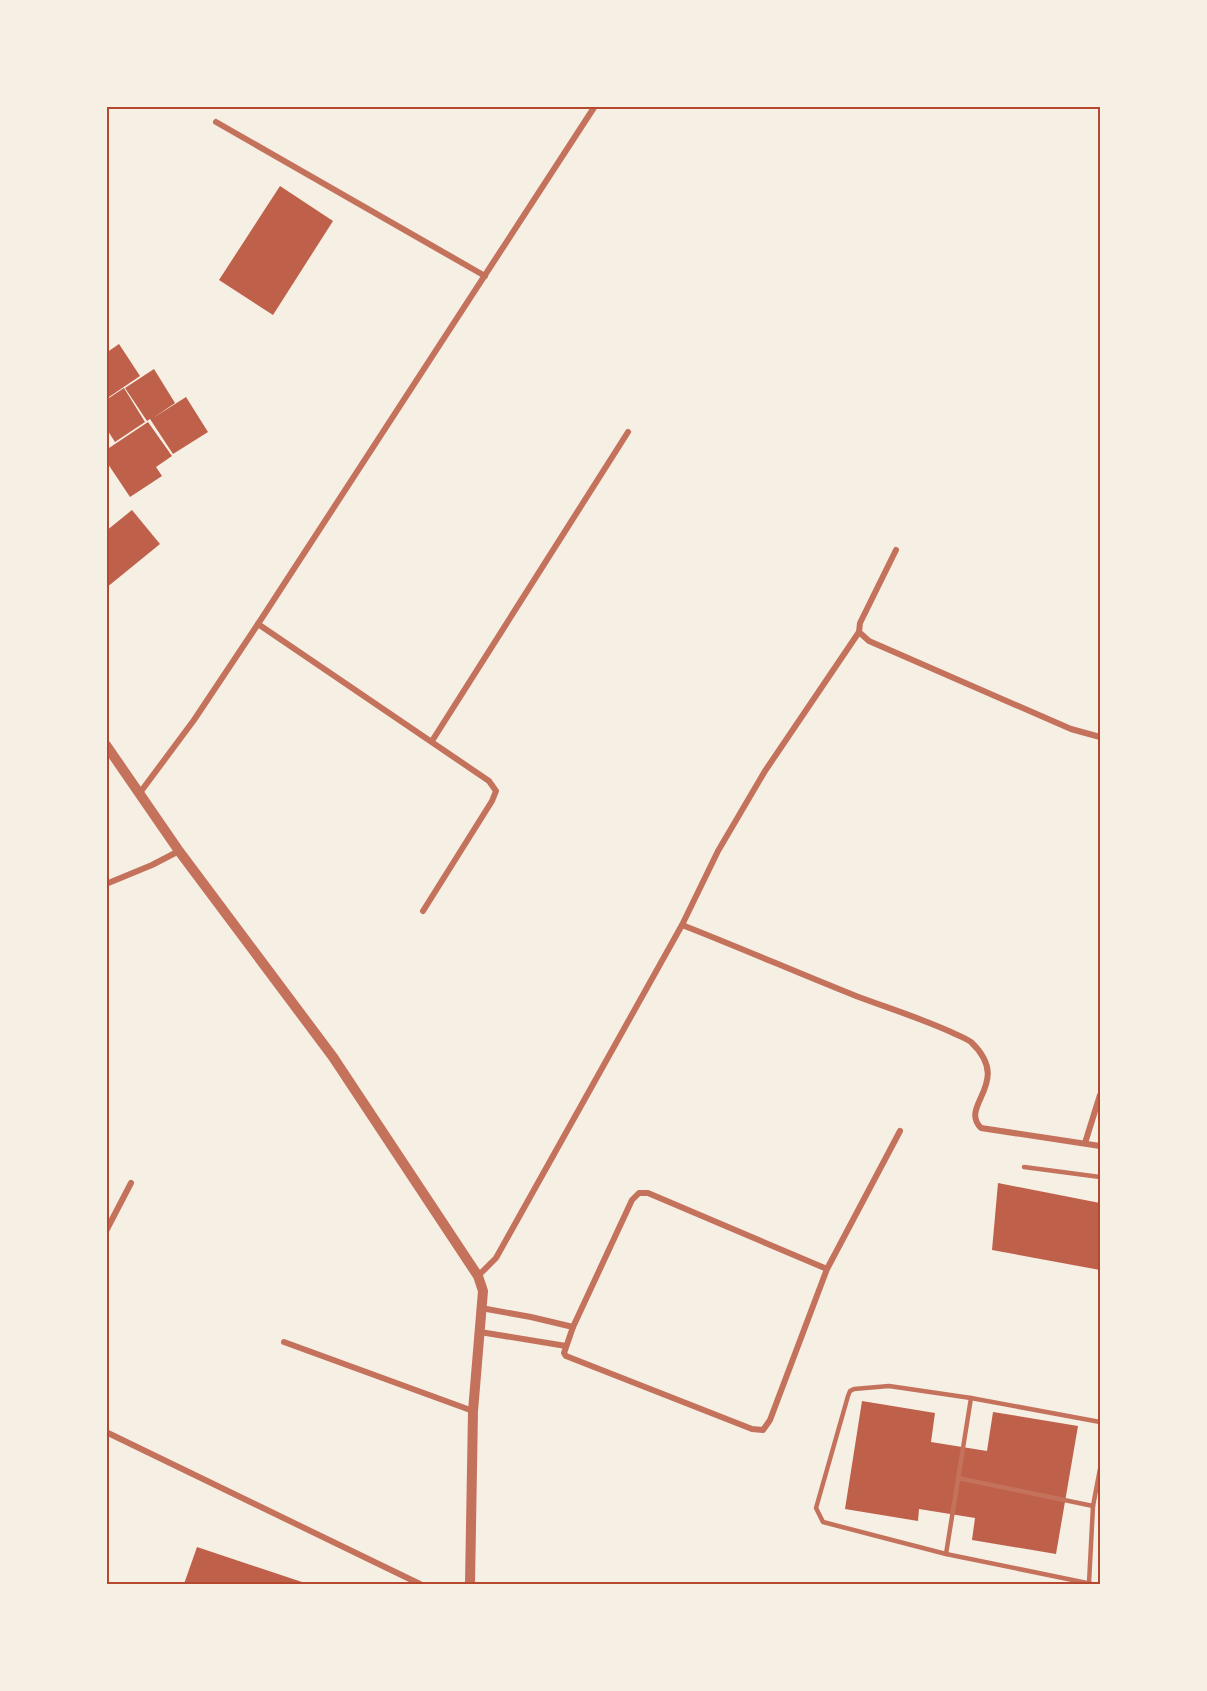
<svg xmlns="http://www.w3.org/2000/svg" width="1207" height="1691" font-family="Quicksand,sans-serif">
<style>
.building{fill:#bf614a}
.lines{fill:none;stroke-linecap:round;stroke-linejoin:round}
.service{stroke:#c5725c;stroke-width:4.5}
.minor{stroke:#c5725c;stroke-width:6}
.tertiary{stroke:#c5725c;stroke-width:10}
.neatline{fill:none;stroke:#b5482f;stroke-width:2}
</style>
<rect width="100%" height="100%" fill="#f6efe4"/>
<g class="building">
<path d="M280,186L333,221L273,315L219,280Z"/>
<path d="M119,344L140,376L106,399V353Z"/>
<path d="M154,369L175,403L153,418L186,397L208,432L173,454L150,419L147,421L125,388Z"/>
<path d="M124,388L145,422L115,442L106,428V400Z"/>
<path d="M148,422L172,456L156,467L162,476L130,497L106,461V450Z"/>
<path d="M132,510L160,544L106,588V531Z"/>
<path d="M998,1183L1100,1203V1270L992,1250Z"/>
<path d="M862,1401L935,1413L931,1442L987,1451L993,1412L1078,1426L1056,1554L972,1540L975,1518L919,1509L918,1521L845,1509Z"/>
<path d="M197,1547L308,1584H184Z"/>
</g>
<g class="lines">
<g class="service">
<path d="M1024,1167L1100,1177"/>
<path d="M958,1478L1093,1506"/>
<path d="M946,1554L971,1398"/>
<path d="M1089,1583L1093,1506L1100,1469"/>
<path d="M1092,1584L946,1554L823,1522L816,1508L848,1396L850,1391L854,1389L889,1386L971,1398L1100,1422"/>
</g>
<g class="minor">
<path d="M216,122L485,276"/>
<path d="M896,550L860,623L859,632L869,641L1071,729L1100,737"/>
<path d="M258,624L489,781L496,791L492,801L423,911"/>
<path d="M432,741L628,432"/>
<path d="M139,794L194,720L258,624L595,106"/>
<path d="M106,884L152,865L179,851"/>
<path d="M682,925C741,948 798,973 856,996C888,1008 920,1018 951,1032C957,1035 966,1038 971,1042C1014,1083 958,1105 981,1128L1100,1146"/>
<path d="M1085,1143L1100,1095"/>
<path d="M106,1231L131,1183"/>
<path d="M827,1269L770,1420L763,1430L752,1429L566,1356L564,1353L573,1327L632,1200L639,1193H648L827,1269L900,1131"/>
<path d="M478,1276L496,1258L682,925L718,851L765,771L859,632"/>
<path d="M481,1308L531,1317L573,1327"/>
<path d="M480,1332L566,1346"/>
<path d="M284,1342L473,1411"/>
<path d="M106,1432L420,1584"/>
</g>
<path class="tertiary" d="M106,745L179,851L333,1057L478,1276L483,1291L473,1411L470,1584"/>
</g>
<rect width="1207" height="1691" fill="none" stroke="#f6efe4" stroke-width="216"/>
<rect x="108" y="108" width="991" height="1475" class="neatline"/>
</svg>
